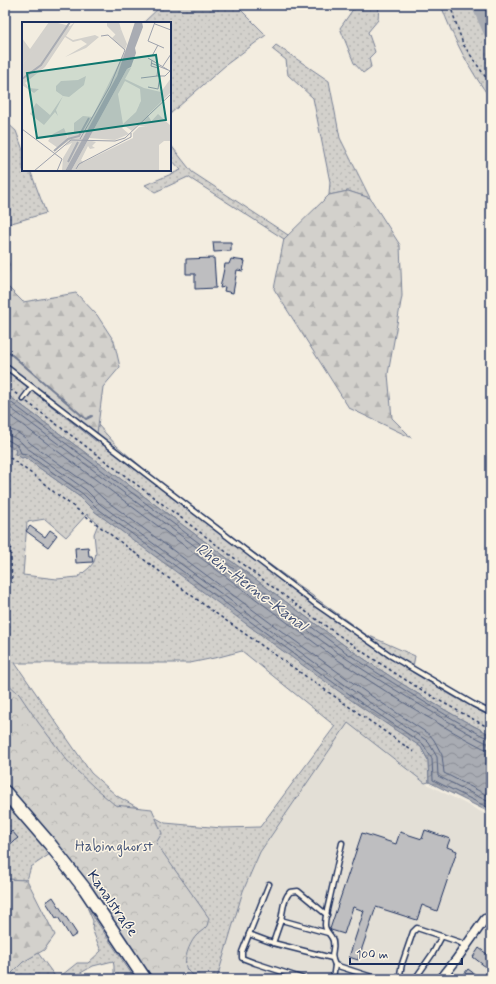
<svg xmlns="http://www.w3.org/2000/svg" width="496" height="984" font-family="Mynerve,sans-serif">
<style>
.built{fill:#e3dfd6}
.grass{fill:url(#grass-dots);stroke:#778095;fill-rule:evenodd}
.forest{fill:url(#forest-firs);stroke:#778095}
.park{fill:url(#park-crowns);stroke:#778095}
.water{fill:url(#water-waves);stroke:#707a91}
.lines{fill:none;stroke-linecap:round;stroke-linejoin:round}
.shore{stroke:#546180;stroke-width:1}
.stream{stroke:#707a91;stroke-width:2}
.river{stroke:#a9acb3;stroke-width:13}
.building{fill:#bebec0;stroke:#1b2f5e}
.service-casing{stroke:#1b2f5e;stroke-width:7}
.minor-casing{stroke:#1b2f5e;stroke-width:11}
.secondary-casing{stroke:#1b2f5e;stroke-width:15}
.path{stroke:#1b2f5e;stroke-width:1.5;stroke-dasharray:3 3;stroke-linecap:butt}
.service{stroke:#fcf5e5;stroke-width:4}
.minor{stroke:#fcf5e5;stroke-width:8}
.secondary{stroke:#fcf5e5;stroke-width:12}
.labels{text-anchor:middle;stroke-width:3;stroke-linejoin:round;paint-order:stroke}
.park-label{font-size:15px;fill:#49587a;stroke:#fcf5e5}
.street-label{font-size:15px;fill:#1b2f5e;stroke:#fcf5e5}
.water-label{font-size:16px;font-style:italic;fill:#465478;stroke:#fcf5e5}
.inset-river{fill:none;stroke:#a9acb3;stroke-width:2}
.inset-road{fill:none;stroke:#9da1ac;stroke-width:1}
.view{fill:#0f766e;fill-opacity:0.15;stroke:#0f766e;stroke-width:2}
.inset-edge{fill:none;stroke:#1b2f5e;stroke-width:2}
</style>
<defs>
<pattern id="grass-dots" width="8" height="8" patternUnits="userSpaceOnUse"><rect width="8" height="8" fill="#d3d1cc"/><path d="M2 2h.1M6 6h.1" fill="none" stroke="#b5b4b2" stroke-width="1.8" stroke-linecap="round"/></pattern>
<pattern id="forest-firs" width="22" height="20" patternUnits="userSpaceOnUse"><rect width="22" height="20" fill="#d3d1cc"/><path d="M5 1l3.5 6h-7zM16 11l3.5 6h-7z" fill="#b5b4b2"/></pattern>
<pattern id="park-crowns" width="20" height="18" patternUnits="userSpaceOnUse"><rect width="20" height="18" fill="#d3d1cc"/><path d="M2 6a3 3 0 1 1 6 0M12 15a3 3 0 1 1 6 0" fill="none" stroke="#b5b4b2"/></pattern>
<pattern id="water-waves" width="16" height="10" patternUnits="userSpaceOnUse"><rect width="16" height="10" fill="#a9acb3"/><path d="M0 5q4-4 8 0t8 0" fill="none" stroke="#898c95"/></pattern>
</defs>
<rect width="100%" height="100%" fill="#f3ede0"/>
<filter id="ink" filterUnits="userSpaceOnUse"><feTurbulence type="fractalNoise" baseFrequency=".025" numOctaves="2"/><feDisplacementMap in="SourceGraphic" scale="8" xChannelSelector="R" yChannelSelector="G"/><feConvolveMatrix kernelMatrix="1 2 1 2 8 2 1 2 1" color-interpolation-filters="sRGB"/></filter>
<g filter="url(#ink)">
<path class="built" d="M348,722L425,783L491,817V979H218L217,978L243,891L260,852Z"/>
<g class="grass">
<path d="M162,5H236L266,35L227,64L170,114V23H143Z"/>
<path d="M356,5H379L378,20L368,32L375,52L369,58L371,67L363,73L354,63L340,28Z"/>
<path d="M441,5H491V99C470,71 453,38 441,5Z"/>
<path d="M276,45L329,81L340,138L370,198L348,191L329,195L330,182L313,98L288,75L286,60L272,49Z"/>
<path d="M5,121L16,131L23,150V170H30L46,213L5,225Z"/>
<path d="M170,144L192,172L288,235L284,239L188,177L155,192L145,185L181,170L170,158Z"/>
<path d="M5,369L40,397L96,441L98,425L117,446L176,496L365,634L415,656L412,672L454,697L491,717V735C440,709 391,678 344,645L5,393Z"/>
<path d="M5,443L16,450L15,454L22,458L24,457L80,497L94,511L421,747L428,760L429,782L425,783L348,723L260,852L243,891L217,978L218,979H154L81,873L62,852L50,854L31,867L27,880L5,879V695L12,689L5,678ZM87,514L98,524L94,534L96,553L94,562L89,568L78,577L57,579L23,575L27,522L45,519L66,537ZM242,651L335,726L260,827L222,828L165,823L117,796L91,773L15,663H190L219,657Z"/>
<path d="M87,907L135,979H114V966L113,961L93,966L70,979H6L23,962L38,953L57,979L77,963H88L101,951L92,929L93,921Z"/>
</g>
<g class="forest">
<path d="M348,191L370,198L400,245L402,296L388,374L392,418L412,438L349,408L274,289L284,239L329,195Z"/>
<path d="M5,256L9,264L6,285L23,302L76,293L97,315L114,341L120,367L103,387L96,441L40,397L5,369Z"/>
<path d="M5,879L27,880L55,935L44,950L23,962L6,979H5Z"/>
</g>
<path class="park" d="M5,681L19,694L38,722L66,759L75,769L95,788L115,805L152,809L162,833L156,843L209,918C208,921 208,925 206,927C203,931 199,932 196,936C190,942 181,963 188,971C191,974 195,975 197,979H153L83,875L5,782Z"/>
<path class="water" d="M5,393L344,645C391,678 440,709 491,735V813L429,782L428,760L421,747L358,705L276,646L94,511L80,497L24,457L22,458L15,454L16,450L5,443Z"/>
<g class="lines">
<g class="shore">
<path d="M5,398L341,649C387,680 433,708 481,735L488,738H491"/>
<path d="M5,404L338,653C384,684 431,712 479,739L487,743H491"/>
<path d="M5,412L335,658C383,690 431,721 483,748L491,750"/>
<path d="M5,429C14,429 24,436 30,443L89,485L104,499L284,633L367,693L430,735L434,740L442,755L444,773L491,797"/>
<path d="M5,435C11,435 17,439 22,443C25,446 25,448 30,450L86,490L100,504L281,638L363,698L426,740L429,743L437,757L438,776L491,803"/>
<path d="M5,440H8L18,446L21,453L27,454L83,494L97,508L278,642L360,702L423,744L432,759L433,780L491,809"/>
</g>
<path class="stream" d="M5,349L86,419L92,416"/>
<path class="river" d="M478,5L491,34"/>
</g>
<g class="building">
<path d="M213,242H231V251L214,252Z"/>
<path d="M214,258L216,288L195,289V274H186V259Z"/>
<path d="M231,259L245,261L243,271L237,270L233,293L224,291L225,287L220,288L225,264H229Z"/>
<path d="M30,526L45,537L50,530L57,535L48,547L26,531Z"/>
<path d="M88,547L89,556H92L93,562L76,563L75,548Z"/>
<path d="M425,830L450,839L447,847L457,851L437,911L422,905L417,920L376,907L358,960L349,957L364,911L353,907L344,934L331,930L330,929L362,833L396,844L400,832L422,839Z"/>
<path d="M12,831L18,838L9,845L5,840V838Z"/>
<path d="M53,897L77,934L71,938L58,917L56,918L46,902Z"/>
<path d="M479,948L491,957V971L473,957Z"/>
<path d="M468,969L476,975L473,979H460Z"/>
</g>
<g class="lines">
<defs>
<g id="service">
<path d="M5,366L313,602L391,656L473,704L491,713"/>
<path d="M23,399L32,387"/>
<path d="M269,884L242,952V958L255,963L304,979"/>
<path d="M281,920C283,911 283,899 290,892L298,891L327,915"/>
<path d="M249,934L273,943L332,958"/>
<path d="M273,943L281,920L328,933"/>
<path d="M335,965C329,952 335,952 333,941C332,935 325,932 325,925C325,916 328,906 330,897C334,879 338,861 342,843"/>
<path d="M333,979L335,965L378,979"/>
<path d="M399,979L402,964L413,932L417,928L459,942L465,946"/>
<path d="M415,979L433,953L442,936"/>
</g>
<path id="minor" d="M441,979L456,960L485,919"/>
<path id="secondary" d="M5,792L49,843L85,889L145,979"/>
</defs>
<use href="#service" class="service-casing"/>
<use href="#minor" class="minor-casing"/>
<use href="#secondary" class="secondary-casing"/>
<g class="path">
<path d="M450,5L463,44L491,85"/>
<path d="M5,386L18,395"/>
<path d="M27,402L298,606C338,635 379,664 422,690C444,704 468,716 491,729"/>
<path d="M5,454L40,480L54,492L211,610L414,752"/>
<path d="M8,492L12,583"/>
</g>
<use href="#service" class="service"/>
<use href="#minor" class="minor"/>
<use href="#secondary" class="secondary"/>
</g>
</g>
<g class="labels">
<g class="park-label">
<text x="114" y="851">Habinghorst</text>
</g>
<g class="street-label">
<text transform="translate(113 903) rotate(55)" y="5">Kanalstraße</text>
</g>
<g class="water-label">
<text transform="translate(252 586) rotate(37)" y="6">Rhein-Herne-Kanal</text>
</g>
</g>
<g transform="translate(22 22)">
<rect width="149" height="149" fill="#f3ede0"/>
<path d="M32,0L48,4L53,0L44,14L51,18L73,13L77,15L64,26L43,35L65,22L59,18L51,20L43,15L23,45L3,61L7,66L17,67L12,71L0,63V43ZM99,7L105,22L103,28L90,16ZM102,31L104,32L93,59L43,149H40L41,136L50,121L43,124L70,95ZM109,46L103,57L122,66L139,70L149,56V70L125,92L130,100L124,105L105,102L100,106L107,112L93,118L67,116L105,47ZM103,59L118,67L119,79L114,90L101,102L96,72ZM41,74L34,88L36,94L33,90L22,103L8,92L14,81L28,93ZM42,106L47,119L36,126L26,119L31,112ZM66,118L74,120L70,124L73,126L68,127L66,124L59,138L61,140L59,149H49Z" fill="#d3d1cc" fill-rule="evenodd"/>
<path d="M27,0L33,1L0,43V16L8,27ZM85,0H97L99,7L94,13L85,4ZM64,54L62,63L47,75L41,74L34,69V64L39,59L56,58ZM136,92L149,104V119H142L137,123V149H59L58,142L111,116V111L117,105H124ZM61,94L71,95L58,117L47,119L45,113L52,110V101Z" fill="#d3d1cc"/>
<path d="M148,64L149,70L110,109L103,104L116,89L118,81L131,72L138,74Z" fill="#d3d1cc"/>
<path d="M113,0H120L121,5L113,26L114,31L109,45L105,47L49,149H43L95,54Z" fill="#a9acb3"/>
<path class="inset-river" d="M0,57L19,43L48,0M32,129L46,117L57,114L67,96M46,140L56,120"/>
<path class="inset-road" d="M133,0L126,19L142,26M133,2L149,8M130,34L136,23M126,36L148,49M130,38L129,44L136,46L135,54H143L149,48M129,41L146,48M141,44L149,32M119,56L135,54M126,65L136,67L138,54M0,107L40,137L35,149M58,117L88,64L103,28L86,13L79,14M54,147L57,142L109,115V111M12,149L49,118L93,119L103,116L149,72"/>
<path class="view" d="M134,33L144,98L15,116L5,51Z"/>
<rect width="149" height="149" class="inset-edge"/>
</g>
<rect width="496" height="984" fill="none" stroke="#fcf5e5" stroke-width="20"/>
<rect x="10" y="10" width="476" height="964" fill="none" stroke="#1b2f5e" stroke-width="1.5" filter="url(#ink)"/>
<path d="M350 958v6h112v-6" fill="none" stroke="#1b2f5e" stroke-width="2"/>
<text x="356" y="958" font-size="12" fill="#1b2f5e" stroke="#fcf5e5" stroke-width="3" paint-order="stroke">100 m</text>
</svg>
